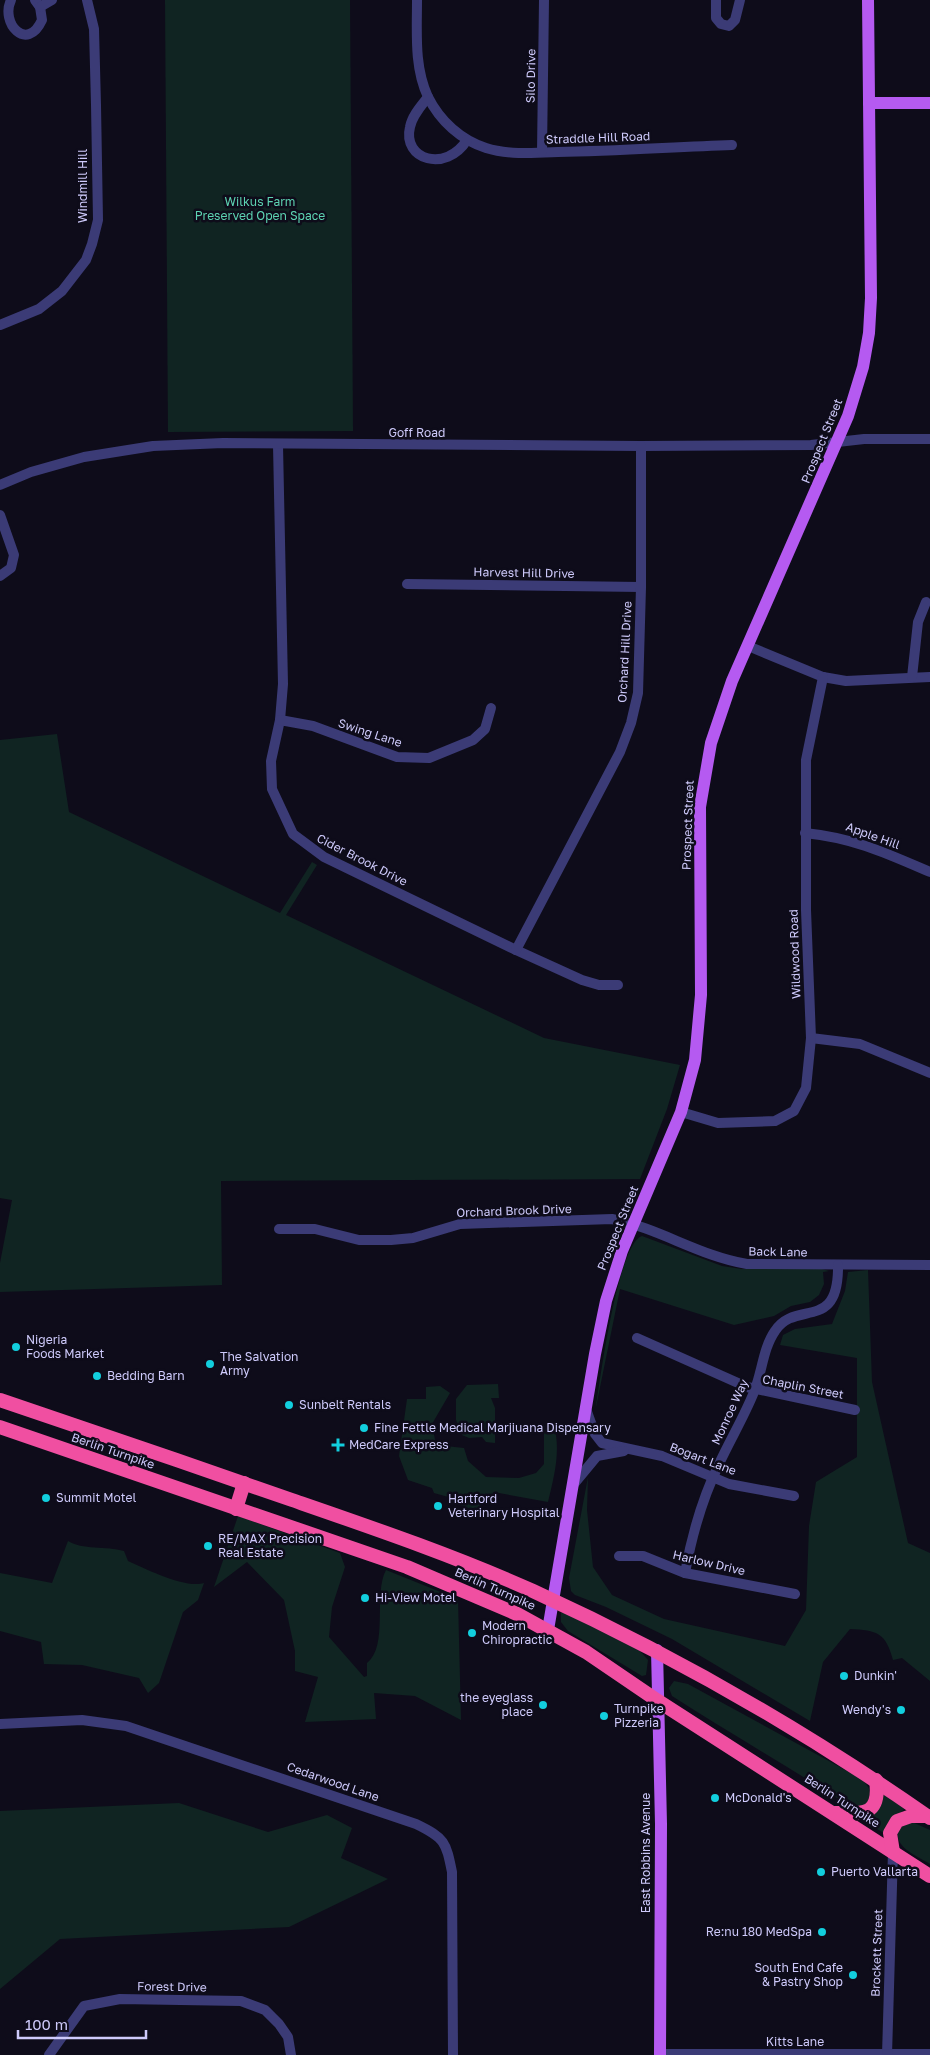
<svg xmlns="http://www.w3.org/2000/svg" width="930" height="2055" font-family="'Golos Text',sans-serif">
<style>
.green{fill:#102422}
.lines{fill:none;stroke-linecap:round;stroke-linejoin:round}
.minor{stroke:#3b3b76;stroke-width:10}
.major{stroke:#b55af1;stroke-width:12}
.highway{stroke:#f04fa1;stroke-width:14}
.poi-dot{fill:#12cfde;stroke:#0e0c1a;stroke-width:2}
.labels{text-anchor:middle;stroke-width:5;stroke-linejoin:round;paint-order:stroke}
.street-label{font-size:12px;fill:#cecafb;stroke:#0e0c1a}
.park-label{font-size:12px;fill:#5dd3b2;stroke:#0e0c1a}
.poi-label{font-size:12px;fill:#cecafb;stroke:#0e0c1a;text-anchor:start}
</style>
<rect width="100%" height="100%" fill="#0e0c1a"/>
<g class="green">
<path d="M165,0H350L353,431L168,432Z"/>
<path d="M57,734L69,812L280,913L312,862L317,865L286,915L544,1038L680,1065L667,1109L640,1179L221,1181L222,1285L0,1292V1263L12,1200L0,1198V740Z"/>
<path d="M642,1236L722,1266L742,1269H822L829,1271L823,1272L824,1284L819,1295L810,1302L791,1306L774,1316L734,1325L620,1289L596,1407C600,1380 618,1243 642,1236Z"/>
<path d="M868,1270L872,1382L908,1543L930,1553V1681L902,1658L893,1660C886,1633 877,1630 850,1629L823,1662L810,1721L672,1639L606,1607L575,1595L571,1591L569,1578L588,1477L587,1510L593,1567L612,1595L664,1619L785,1646L806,1610L809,1526L816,1482L857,1457V1358L780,1345L783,1335L795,1329L832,1324L845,1291L848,1272Z"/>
<path d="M498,1384L499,1398H491L495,1408V1443L486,1442L482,1437L469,1438L462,1435L456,1420V1399L467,1385Z"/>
<path d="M440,1386L450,1393L432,1424L436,1445L464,1448L468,1461L486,1477L519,1478L536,1473L544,1464V1426H554C561,1451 554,1477 548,1502L499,1493L482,1495L480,1512L451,1502L452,1498L434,1493L432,1488L408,1480L399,1456L407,1399H426V1387Z"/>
<path d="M238,1516L340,1553L345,1567L332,1607L329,1637L364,1677L367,1676V1663C389,1646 373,1594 386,1570L458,1599L461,1720L415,1696L374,1693L376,1719L305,1722L318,1677L295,1671V1651L284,1600L247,1562L214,1587Z"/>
<path d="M68,1541C82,1550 106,1546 124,1551L128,1561C146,1569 186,1589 204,1583L198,1600L183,1612L159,1683L148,1693L139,1678L82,1665L44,1664L41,1642L0,1631V1573L52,1583Z"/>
<path d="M561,1613H565L640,1651L648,1660L646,1675L642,1676L568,1631L561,1622Z"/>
<path d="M674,1681L688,1684L860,1778C870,1787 873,1792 867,1805L852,1807L848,1805C790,1768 730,1733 672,1696L669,1688Z"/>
<path d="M884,1794L904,1809L884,1833L870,1825L868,1821L875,1813Z"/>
<path d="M179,1803L268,1832L327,1815L352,1828L341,1858L388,1879L289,1927L60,1939L0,1989V1811Z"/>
<path d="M912,1822L930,1830V1864C916,1855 892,1847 899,1828Z"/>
</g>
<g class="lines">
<g class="minor">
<path d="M11,0C0,23 27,53 42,20L40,7L35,0"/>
<path d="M417,0C417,33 414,67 428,97C440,121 461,140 486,148C508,155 535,153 558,152C616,151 674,147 732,145"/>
<path d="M716,0V18L721,24L729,26L735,20L740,0"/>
<path d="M40,7L52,0"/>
<path d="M428,97C421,106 412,116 410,127C402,160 446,173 467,140"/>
<path d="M542,152L544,0"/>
<path d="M0,325L39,309L62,291L86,260L92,244L98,220L96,105L94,29L87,0"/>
<path d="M278,445L283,684L280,720L271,761L272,789L293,834L324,857L516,950L582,980L599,985H618"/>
<path d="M0,485L31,472L84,457L153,446L223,443L641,446L811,445L864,439H930"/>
<path d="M0,515L14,555L11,568L0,576"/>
<path d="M407,584L641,587"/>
<path d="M748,646L823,677L846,681L930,677"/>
<path d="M912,677L918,622L926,602"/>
<path d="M280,720L313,726L397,757L429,758L473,740L485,729L491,708"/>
<path d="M805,833C854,838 886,853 930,872"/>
<path d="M516,950L620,752L631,723L638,693L641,587V446"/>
<path d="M811,1038L860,1044L930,1073"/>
<path d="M681,1112L718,1123L775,1121L794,1111L806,1088L811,1038L806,910V760L823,677"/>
<path d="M279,1229H315L359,1240H391L413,1238L460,1224L612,1219C659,1228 699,1256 747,1264L930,1265"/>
<path d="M637,1338L747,1387L855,1410"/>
<path d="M586,1409L595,1434L602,1443L662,1456L729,1484L794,1496"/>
<path d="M573,1485L597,1456L624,1451"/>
<path d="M619,1556H643L685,1573L795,1594"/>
<path d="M685,1573C692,1534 702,1499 719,1464C730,1440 744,1417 754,1392C762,1373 763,1348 775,1331C796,1299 839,1333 838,1265"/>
<path d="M0,1724L82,1720L126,1726L416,1824C445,1838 446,1842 452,1872L453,2055"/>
<path d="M660,2054H930"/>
<path d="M49,2055L84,2006L120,1999L241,2001L265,2010L279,2024L288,2037L291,2055"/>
<path d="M887,2055L893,1852"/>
</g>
<g class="major">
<path d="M869,103H930"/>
<path d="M548,1630L595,1354L606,1301L622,1251L681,1112L695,1060L701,995L700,807L711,743L732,681L848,416L863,367L869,333L871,298L868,0"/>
<path d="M657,1650L661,1824L660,2055"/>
</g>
<g class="highway">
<path d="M0,1400C97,1433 195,1466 292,1500C373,1528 455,1556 533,1591C673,1655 804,1730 930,1818"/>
<path d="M0,1427L407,1567L517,1614L586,1652L658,1701L930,1876"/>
<path d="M236,1509L244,1483"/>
<path d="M835,1813C863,1814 881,1816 876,1780"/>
<path d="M893,1852L890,1833L897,1821L911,1816H927"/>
</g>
</g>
<g class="poi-dot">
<circle cx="16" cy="1347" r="5"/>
<circle cx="210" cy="1364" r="5"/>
<circle cx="97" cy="1376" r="5"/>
<circle cx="289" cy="1405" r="5"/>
<circle cx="364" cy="1428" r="5"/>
<path d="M335.5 1437.5h5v5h5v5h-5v5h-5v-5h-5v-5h5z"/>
<circle cx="46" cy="1498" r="5"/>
<circle cx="438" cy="1506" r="5"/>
<circle cx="208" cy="1546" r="5"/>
<circle cx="365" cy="1598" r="5"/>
<circle cx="472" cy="1633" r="5"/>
<circle cx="844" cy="1676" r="5"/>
<circle cx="543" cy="1705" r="5"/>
<circle cx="901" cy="1710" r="5"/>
<circle cx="604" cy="1716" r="5"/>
<circle cx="715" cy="1798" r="5"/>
<circle cx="821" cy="1872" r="5"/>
<circle cx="822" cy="1932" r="5"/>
<circle cx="853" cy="1975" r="5"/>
</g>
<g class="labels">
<g class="street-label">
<text transform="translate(531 76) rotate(-89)" y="4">Silo Drive</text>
<text transform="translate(598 138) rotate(-2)" y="4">Straddle Hill Road</text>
<text transform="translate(83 186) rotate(-90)" y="4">Windmill Hill</text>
<text x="417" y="437">Goff Road</text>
<text transform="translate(822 441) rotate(-68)" y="4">Prospect Street</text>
<text transform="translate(524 573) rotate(1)" y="4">Harvest Hill Drive</text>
<text transform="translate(625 652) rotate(-87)" y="4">Orchard Hill Drive</text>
<text transform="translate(370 733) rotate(18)" y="4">Swing Lane</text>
<text transform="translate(688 825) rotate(-88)" y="4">Prospect Street</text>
<text transform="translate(873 836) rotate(20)" y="4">Apple Hill</text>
<text transform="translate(362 860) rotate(27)" y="4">Cider Brook Drive</text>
<text transform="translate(795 954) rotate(-92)" y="4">Wildwood Road</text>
<text transform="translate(514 1211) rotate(-2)" y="4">Orchard Brook Drive</text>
<text transform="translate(618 1228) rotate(-68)" y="4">Prospect Street</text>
<text transform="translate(778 1252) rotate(1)" y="4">Back Lane</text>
<text transform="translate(803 1387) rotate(11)" y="4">Chaplin Street</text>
<text transform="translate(730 1412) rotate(-65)" y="4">Monroe Way</text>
<text transform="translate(113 1451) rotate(19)" y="4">Berlin Turnpike</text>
<text transform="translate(703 1459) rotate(21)" y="4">Bogart Lane</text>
<text transform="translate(709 1563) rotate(13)" y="4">Harlow Drive</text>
<text transform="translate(495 1589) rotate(24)" y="4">Berlin Turnpike</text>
<text transform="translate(333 1782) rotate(19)" y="4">Cedarwood Lane</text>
<text transform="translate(842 1801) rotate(33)" y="4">Berlin Turnpike</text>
<text transform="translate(646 1853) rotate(-90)" y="4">East Robbins Avenue</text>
<text transform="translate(877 1953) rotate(-88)" y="4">Brockett Street</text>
<text transform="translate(172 1987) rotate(1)" y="4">Forest Drive</text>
<text x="795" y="2046">Kitts Lane</text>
</g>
<g class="park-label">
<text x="260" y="206">Wilkus Farm<tspan x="260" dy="14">Preserved Open Space</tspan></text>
</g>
<g class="poi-label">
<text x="26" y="1344">Nigeria<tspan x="26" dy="14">Foods Market</tspan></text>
<text x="220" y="1361">The Salvation<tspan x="220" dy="14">Army</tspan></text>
<text x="107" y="1380">Bedding Barn</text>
<text x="299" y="1409">Sunbelt Rentals</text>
<text x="374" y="1432">Fine Fettle Medical Marjiuana Dispensary</text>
<text x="349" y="1449">MedCare Express</text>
<text x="56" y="1502">Summit Motel</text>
<text x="448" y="1503">Hartford<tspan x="448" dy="14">Veterinary Hospital</tspan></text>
<text x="218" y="1543">RE/MAX Precision<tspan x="218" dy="14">Real Estate</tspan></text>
<text x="375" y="1602">Hi-View Motel</text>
<text x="482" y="1630">Modern<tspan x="482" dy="14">Chiropractic</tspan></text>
<text x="854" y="1680">Dunkin'</text>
<text x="533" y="1702" text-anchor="end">the eyeglass<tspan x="533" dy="14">place</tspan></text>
<text x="614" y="1713">Turnpike<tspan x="614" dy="14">Pizzeria</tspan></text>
<text x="891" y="1714" text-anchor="end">Wendy's</text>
<text x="725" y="1802">McDonald's</text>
<text x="831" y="1876">Puerto Vallarta</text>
<text x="812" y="1936" text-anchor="end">Re:nu 180 MedSpa</text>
<text x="843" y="1972" text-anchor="end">South End Cafe<tspan x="843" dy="14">&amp; Pastry Shop</tspan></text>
</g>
</g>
<path d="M18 2030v8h128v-8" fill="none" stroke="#cecafb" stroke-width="2.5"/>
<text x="25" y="2030" font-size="15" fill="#cecafb" stroke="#0e0c1a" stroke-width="4" paint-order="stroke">100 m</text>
</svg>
